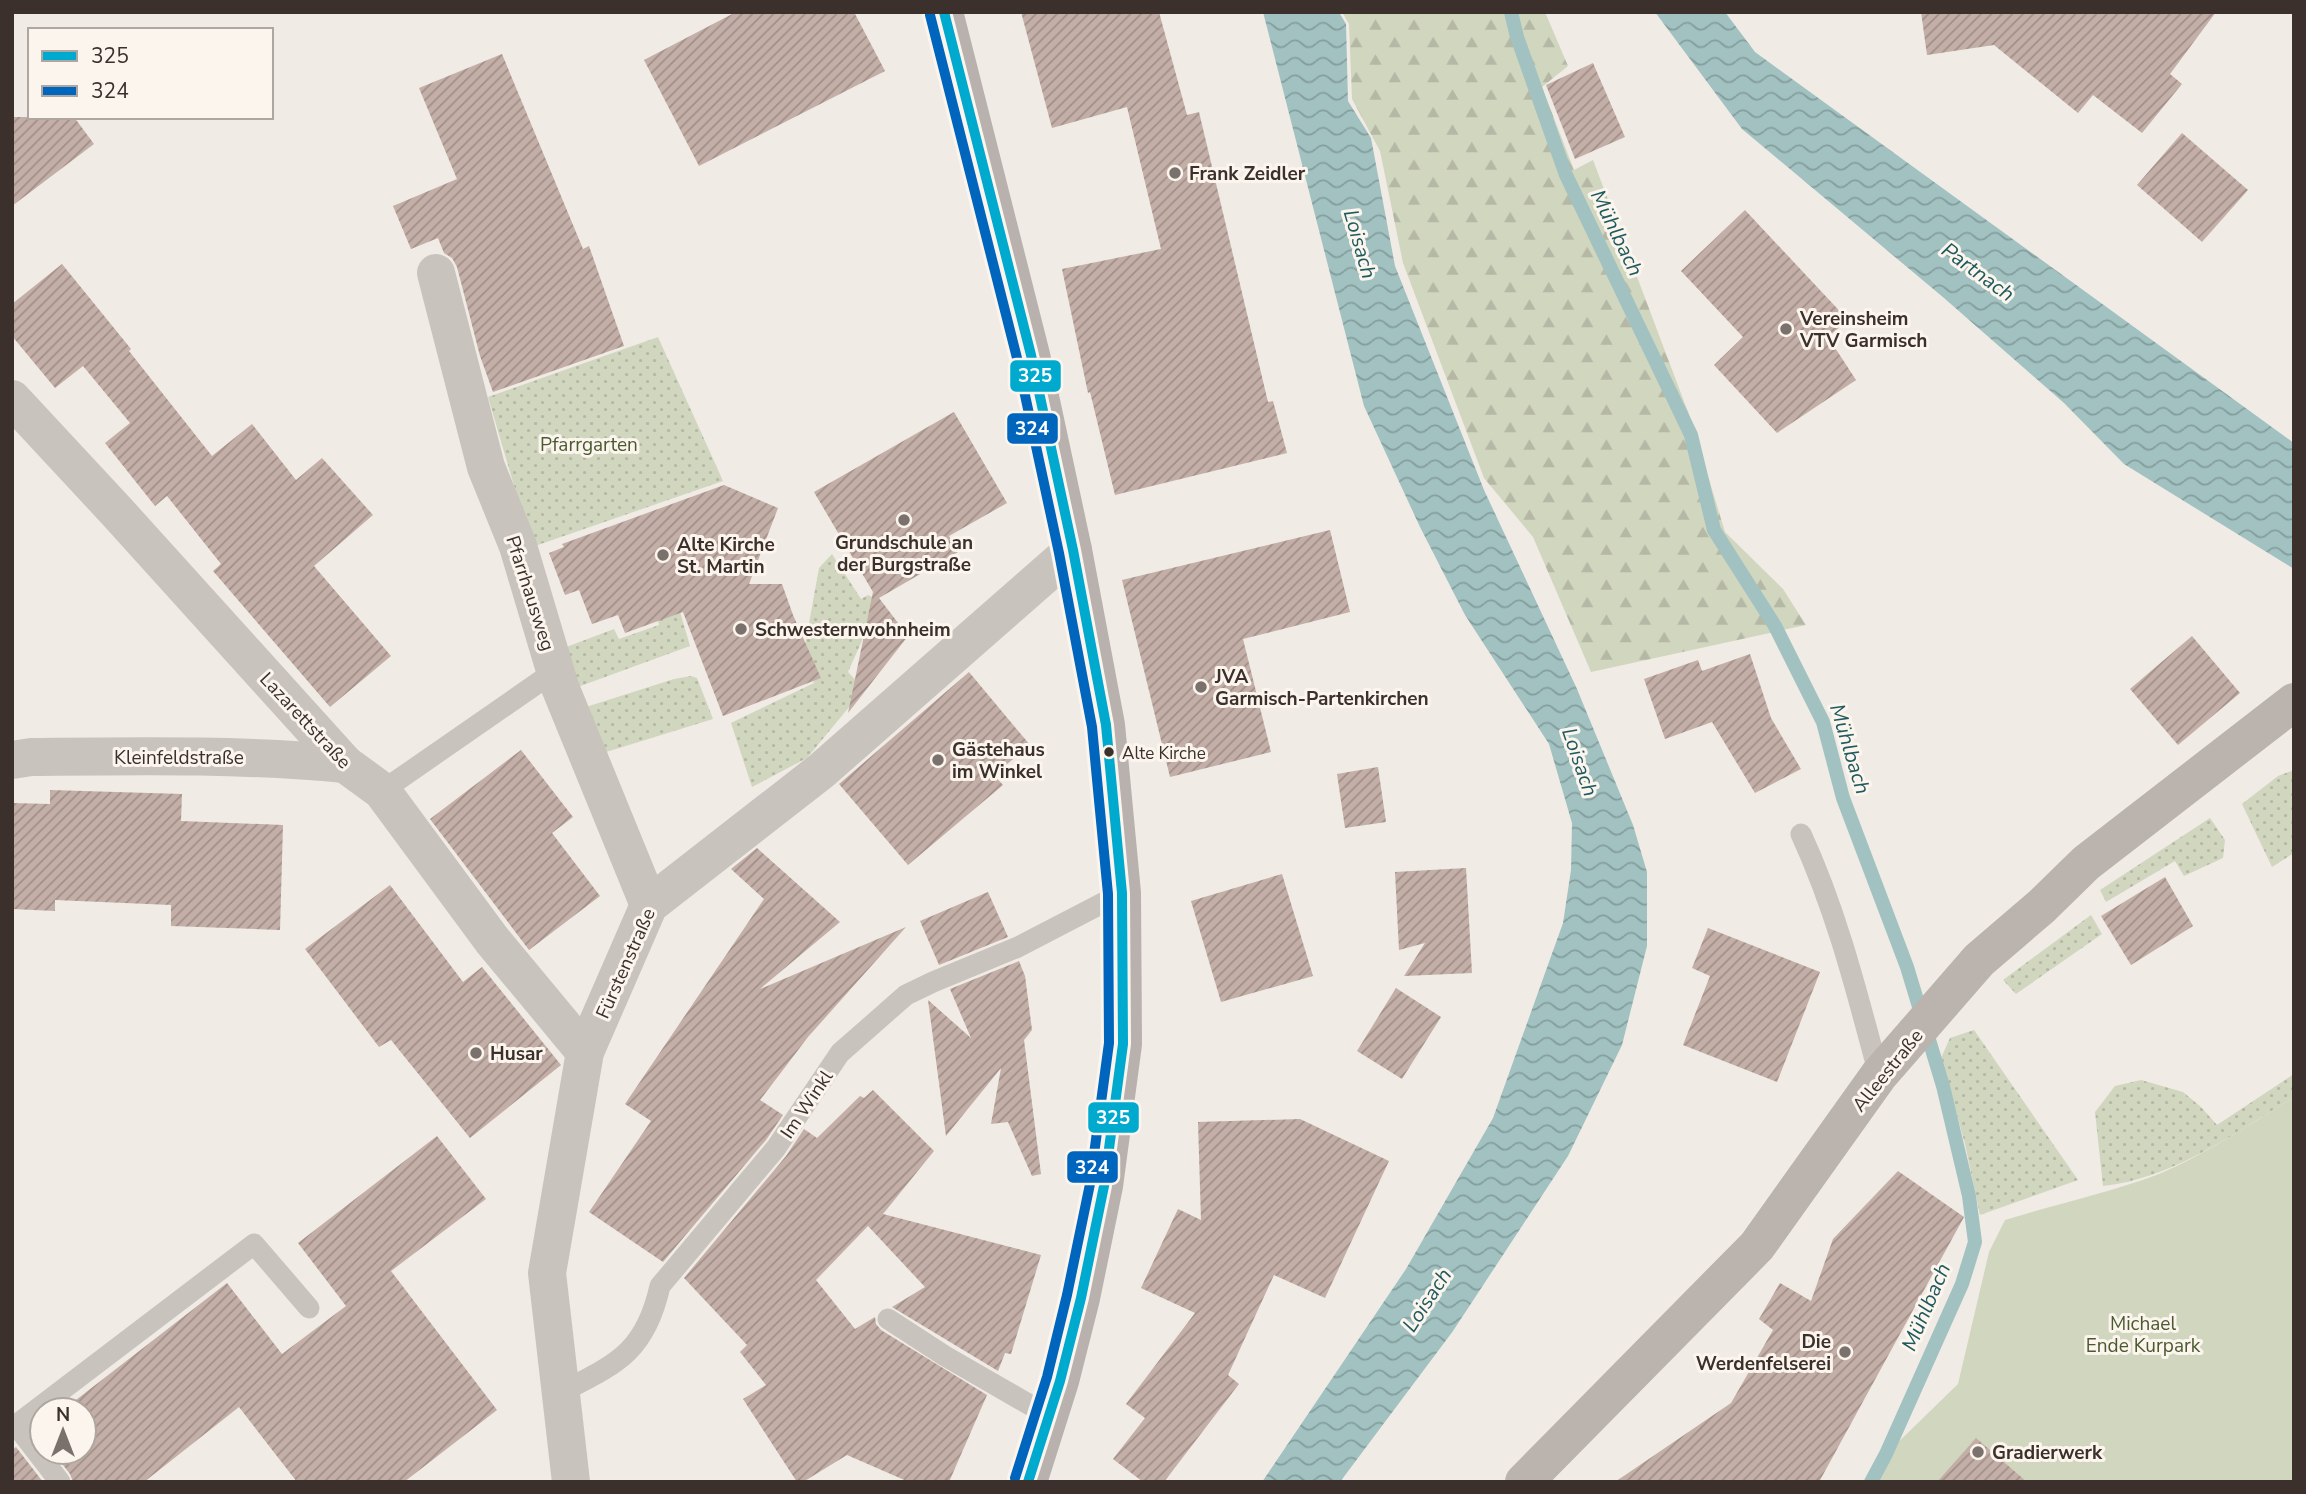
<svg xmlns="http://www.w3.org/2000/svg" width="2306" height="1494" font-family="'Nunito Sans',sans-serif">
<style>
.grass{fill:url(#grass-dots)}
.forest{fill:url(#forest-firs)}
.park{fill:#d1d6bf}
.water{fill:url(#water-waves)}
.lines{fill:none;stroke-linecap:round;stroke-linejoin:round}
.stream{stroke:#a1c2c1;stroke-width:14}
.building{fill:url(#building-hatch)}
.lane{stroke:#c9c3be;stroke-width:21}
.street{stroke:#c9c3be;stroke-width:38}
.secondary{stroke:#bab3ae;stroke-width:38}
.primary{stroke:#b8b1ad;stroke-width:38}
.bus-1-casing{stroke:#fbf5ee;stroke-width:16}
.bus-2-casing{stroke:#fbf5ee;stroke-width:16}
.bus-1{stroke:#00a9ce;stroke-width:10}
.bus-2{stroke:#0065bd;stroke-width:10}
.poi-dot{fill:#7a716c;stroke:#fbf5ee;stroke-width:2.5}
.bus-dot{fill:#3b302b;stroke:#fbf5ee;stroke-width:2.5}
.labels{text-anchor:middle;stroke-width:6;stroke-linejoin:round;paint-order:stroke}
.bus-label{font-size:17px;fill:#3b302b;stroke:#fbf5ee;text-anchor:start}
.poi-label{font-size:19px;font-weight:bold;fill:#3b302b;stroke:#fbf5ee;text-anchor:start}
.park-label{font-size:19px;fill:#4a5a2e;stroke:#fbf5ee}
.street-label{font-size:19px;fill:#3b302b;stroke:#fbf5ee}
.water-label{font-size:21px;font-style:italic;fill:#1f5a5e;stroke:#fbf5ee}
.line-badge{stroke:#fbf5ee;stroke-width:2.5}
.badge-label{font-size:19px;text-anchor:middle;font-weight:bold;fill:#fff}
</style>
<defs>
<pattern id="grass-dots" width="8" height="8" patternUnits="userSpaceOnUse" patternTransform="scale(1.75)"><rect width="8" height="8" fill="#d1d6bf"/><path d="M2 2h.1M6 6h.1" fill="none" stroke="#b4b8a4" stroke-width="1.8" stroke-linecap="round"/></pattern>
<pattern id="forest-firs" width="22" height="20" patternUnits="userSpaceOnUse" patternTransform="scale(1.75)"><rect width="22" height="20" fill="#d1d6bf"/><path d="M5 1l3.5 6h-7zM16 11l3.5 6h-7z" fill="#b4b8a4"/></pattern>
<pattern id="water-waves" width="16" height="10" patternUnits="userSpaceOnUse" patternTransform="scale(1.75)"><rect width="16" height="10" fill="#a1c2c1"/><path d="M0 5q4-4 8 0t8 0" fill="none" stroke="#849e9d"/></pattern>
<pattern id="building-hatch" width="6" height="6" patternUnits="userSpaceOnUse" patternTransform="scale(1.75)"><rect width="6" height="6" fill="#c3afa7"/><path d="M-1 1l2-2M0 6l6-6M5 7l2-2" fill="none" stroke="#a08f88"/></pattern>
</defs>
<rect width="100%" height="100%" fill="#f0ebe5"/>
<g class="grass">
<path d="M658,337L723,481L532,547L488,397Z"/>
<path d="M832,554L861,599L868,595L876,599L864,636L848,672L864,689L807,758L752,787L731,723L814,683L804,651L819,568Z"/>
<path d="M676,598L690,646L575,688L561,649L614,629L619,639L659,625L655,606Z"/>
<path d="M691,676L697,678L713,719L603,753L586,707L674,679Z"/>
<path d="M2294,770V853L2272,867L2242,804L2278,776Z"/>
<path d="M2210,818L2225,840L2223,858L2184,876L2175,861L2106,902L2100,890Z"/>
<path d="M2091,915L2102,934L2016,994L2003,980Z"/>
<path d="M1974,1030L2078,1180L1980,1215L1965,1144L1941,1058L1950,1038Z"/>
<path d="M2294,1074V1097C2235,1133 2174,1178 2103,1186L2095,1112L2115,1086L2141,1080L2183,1092L2201,1107L2217,1125Z"/>
</g>
<path class="forest" d="M1342,12H1545L1568,66L1542,87L1574,170L1593,160L1691,420L1725,532L1783,589L1806,625L1591,672L1533,537L1484,478L1403,263L1380,151L1352,99L1349,24Z"/>
<path class="park" d="M2294,1097V1482H1871L1886,1454L1958,1384L1989,1252L2005,1220C2056,1204 2109,1193 2159,1174C2206,1154 2251,1124 2294,1097Z"/>
<g class="water">
<path d="M1263,12H1339L1346,24L1348,101L1371,138L1395,266L1484,490L1577,689L1633,825L1647,872V946L1622,1045L1568,1156L1453,1331L1340,1482H1262L1406,1269L1493,1118L1563,923L1571,870L1572,823L1549,744L1465,615L1420,527L1364,406Z"/>
<path d="M1655,12H1725L1755,52L2294,443V569L2124,464L2064,403L1944,298L1742,129Z"/>
</g>
<g class="lines">
<path class="stream" d="M1511,12L1517,37L1566,175L1691,435L1714,530L1775,626L1823,722L1843,798L1907,967L1943,1086L1969,1196L1975,1242L1962,1284L1886,1454L1871,1482"/>
</g>
<g class="building">
<path d="M736,12H854L885,71L699,166L644,60Z"/>
<path d="M1021,12H1159L1187,115L1199,112L1268,402L1273,401L1287,453L1115,495L1090,392L1088,393L1062,269L1161,249L1127,107L1052,128Z"/>
<path d="M1921,12H2216L2170,74L2182,84L2142,133L2093,95L2078,113L1994,45L1927,55Z"/>
<path d="M502,54L583,249L589,246L624,346L493,392L480,356L457,267L452,258L444,253L438,238L411,249L393,206L457,179L419,88Z"/>
<path d="M1593,63L1625,137L1575,159L1546,85Z"/>
<path d="M12,117H74L94,144L12,206Z"/>
<path d="M2182,133L2248,190L2202,242L2137,185Z"/>
<path d="M1745,210L1848,320L1828,337L1856,380L1777,433L1714,365L1743,337L1681,271Z"/>
<path d="M62,264L131,349L129,351L212,456L252,424L296,480L322,458L373,515L314,566L391,656L330,707L213,571L221,564L167,496L155,506L105,443L130,423L83,366L55,388L12,336V304Z"/>
<path d="M954,412L1007,503L949,536L958,552L879,598L908,636L848,713L873,592L814,492Z"/>
<path d="M724,485L778,508L749,584H782L793,615L821,678L723,716L683,612L625,633L618,615L592,624L579,590L565,595L549,553L564,547L562,544Z"/>
<path d="M1330,530L1350,612L1243,639L1271,752L1170,777L1122,580Z"/>
<path d="M2192,636L2240,693L2178,745L2130,689Z"/>
<path d="M1750,654L1771,718L1801,769L1755,793L1712,722L1665,739L1644,679L1698,660L1702,671Z"/>
<path d="M969,672L1030,745L994,775L1003,785L908,865L839,784Z"/>
<path d="M521,750L573,817L552,833L600,896L529,950L430,819Z"/>
<path d="M1378,767L1386,822L1345,828L1337,774Z"/>
<path d="M50,790L182,794L181,821L283,825L280,930L171,926V905L55,900V911L12,909V803L50,804Z"/>
<path d="M757,848L840,922L760,989L906,927L808,1037L760,1100L783,1115L766,1140L663,1262L589,1212L651,1121L625,1104L764,899L731,869Z"/>
<path d="M1466,868L1472,973L1404,976L1425,943L1399,950L1395,872Z"/>
<path d="M1282,874L1313,976L1221,1002L1191,901Z"/>
<path d="M2165,877L2193,926L2131,965L2101,916Z"/>
<path d="M390,885L463,982L482,967L561,1065L470,1138L391,1040L379,1047L305,949Z"/>
<path d="M988,892L1008,937L939,965L920,921Z"/>
<path d="M1708,928L1820,972L1777,1082L1683,1045L1710,976L1692,968Z"/>
<path d="M1019,961L1025,976L1032,1030L1024,1040L1041,1174L1032,1176L1008,1122L991,1124L1001,1068L946,1136L928,1000L971,1038L950,989Z"/>
<path d="M1396,988L1441,1017L1402,1079L1357,1051Z"/>
<path d="M873,1090L934,1151L883,1214L1041,1255L1011,1354L1005,1353L998,1371L892,1307L925,1287L868,1226L816,1280L855,1329L875,1317L876,1324L881,1330L987,1395L949,1482H909L847,1455L803,1482H797L743,1399L766,1385L740,1352L747,1345L684,1278L786,1156L804,1129L817,1138L860,1096L864,1098Z"/>
<path d="M1300,1119L1389,1161L1325,1298L1274,1275L1228,1375L1239,1384L1164,1482H1143L1113,1459L1145,1418L1126,1404L1195,1313L1141,1288L1178,1209L1201,1220L1198,1122Z"/>
<path d="M437,1136L486,1199L391,1271L497,1410L404,1482H297L239,1407L144,1482H73L70,1474L53,1452H84V1410H63L227,1283L282,1354L346,1306L298,1243Z"/>
<path d="M1898,1171L1964,1217L1819,1482H1615L1731,1403L1773,1330L1759,1319L1780,1283L1811,1301L1833,1239Z"/>
<path d="M1976,1438L2027,1482H1937Z"/>
<path d="M16,1447L43,1482H12V1450Z"/>
</g>
<g class="lines">
<g class="lane">
<path d="M382,791L555,671"/>
<path d="M1801,834C1837,912 1857,993 1879,1075"/>
<path d="M888,1319L945,1356L1049,1416"/>
<path d="M560,1393C616,1364 645,1353 660,1286L776,1148L840,1053L906,995L933,982L1018,947L1122,893"/>
<path d="M60,1482L16,1425L254,1244L309,1308"/>
</g>
<g class="street">
<path d="M436,273L486,467L518,546L560,687L649,905"/>
<path d="M12,399L118,513L345,764L382,791L492,940L585,1052"/>
<path d="M12,760L31,757C136,756 240,754 345,764"/>
<path d="M571,1482L547,1273L585,1052L649,905L821,771L1073,550"/>
</g>
<path class="secondary" d="M1524,1482L1757,1246L1879,1075L1979,960L2042,906L2086,863L2294,702"/>
<path class="primary" d="M944,12L1031,355L1073,550L1106,725L1122,893L1123,1044L1104,1186L1081,1298L1060,1381L1028,1482"/>
<defs>
<path id="bus-1" d="M944,12L1031,355L1073,550L1106,725L1122,893L1123,1044L1104,1186L1081,1298L1060,1381L1028,1482"/>
<path id="bus-2" d="M930,15L1017,358L1059,553L1092,727L1108,894L1109,1043L1090,1184L1067,1295L1047,1377L1015,1478"/>
</defs>
<use href="#bus-1" class="bus-1-casing"/>
<use href="#bus-2" class="bus-2-casing"/>
<use href="#bus-1" class="bus-1"/>
<use href="#bus-2" class="bus-2"/>
</g>
<g class="poi-dot">
<circle cx="1175" cy="173" r="7"/>
<circle cx="1786" cy="329" r="7"/>
<circle cx="904" cy="520" r="7"/>
<circle cx="663" cy="555" r="7"/>
<circle cx="741" cy="629" r="7"/>
<circle cx="1201" cy="687" r="7"/>
<circle cx="938" cy="760" r="7"/>
<circle cx="476" cy="1053" r="7"/>
<circle cx="1845" cy="1352" r="7"/>
<circle cx="1978" cy="1452" r="7"/>
</g>
<circle class="bus-dot" cx="1109" cy="752" r="6"/>
<g class="labels">
<g class="bus-label">
<text x="1122" y="759">Alte Kirche</text>
</g>
<g class="poi-label">
<text x="1189" y="180">Frank Zeidler</text>
<text x="1800" y="325">Vereinsheim<tspan x="1800" dy="22">VTV Garmisch</tspan></text>
<text x="904" y="549" text-anchor="middle">Grundschule an<tspan x="904" dy="22">der Burgstraße</tspan></text>
<text x="677" y="551">Alte Kirche<tspan x="677" dy="22">St. Martin</tspan></text>
<text x="755" y="636">Schwesternwohnheim</text>
<text x="1215" y="683">JVA<tspan x="1215" dy="22">Garmisch-Partenkirchen</tspan></text>
<text x="952" y="756">Gästehaus<tspan x="952" dy="22">im Winkel</tspan></text>
<text x="490" y="1060">Husar</text>
<text x="1831" y="1348" text-anchor="end">Die<tspan x="1831" dy="22">Werdenfelserei</tspan></text>
<text x="1992" y="1459">Gradierwerk</text>
</g>
<g class="park-label">
<text x="589" y="451">Pfarrgarten</text>
<text x="2143" y="1330">Michael<tspan x="2143" dy="22">Ende Kurpark</tspan></text>
</g>
<g class="street-label">
<text transform="translate(531 593) rotate(72)" y="7">Pfarrhausweg</text>
<text transform="translate(306 720) rotate(47)" y="7">Lazarettstraße</text>
<text x="179" y="764">Kleinfeldstraße</text>
<text transform="translate(625 963) rotate(-66)" y="7">Fürstenstraße</text>
<text transform="translate(1887 1070) rotate(-51)" y="7">Alleestraße</text>
<text transform="translate(806 1104) rotate(-56)" y="7">Im Winkl</text>
</g>
<g class="water-label">
<text transform="translate(1617 233) rotate(64)" y="7">Mühlbach</text>
<text transform="translate(1360 244) rotate(74)" y="7">Loisach</text>
<text transform="translate(1978 272) rotate(36)" y="7">Partnach</text>
<text transform="translate(1850 749) rotate(73)" y="7">Mühlbach</text>
<text transform="translate(1580 762) rotate(71)" y="7">Loisach</text>
<text transform="translate(1427 1300) rotate(-57)" y="7">Loisach</text>
<text transform="translate(1926 1307) rotate(-67)" y="7">Mühlbach</text>
</g>
</g>
<g class="line-badge">
<rect x="1009" y="359" width="53" height="34" rx="7" fill="#00a9ce"/>
<rect x="1006" y="412" width="53" height="33" rx="7" fill="#0065bd"/>
<rect x="1087" y="1101" width="53" height="33" rx="7" fill="#00a9ce"/>
<rect x="1066" y="1150" width="53" height="34" rx="7" fill="#0065bd"/>
</g>
<g class="badge-label">
<text x="1035" y="382">325</text>
<text x="1032" y="435">324</text>
<text x="1113" y="1124">325</text>
<text x="1092" y="1174">324</text>
</g>
<rect width="2306" height="1494" fill="none" stroke="#3b302b" stroke-width="28"/>
<rect x="28" y="28" width="245" height="91" fill="#fbf5ee" stroke="#aea6a0" stroke-width="2"/>
<rect x="42" y="51" width="35" height="10" fill="#00a9ce" stroke="#aea6a0" stroke-width="2"/>
<text x="91" y="63" font-size="21" fill="#3b302b">325</text>
<rect x="42" y="86" width="35" height="10" fill="#0065bd" stroke="#aea6a0" stroke-width="2"/>
<text x="91" y="98" font-size="21" fill="#3b302b">324</text>
<g transform="translate(63 1431)"><circle r="33" fill="#fbf5ee" stroke="#aea6a0" stroke-width="2"/>
<path d="M0-5L12 26L0 18L-12 26Z" fill="#7a716c"/>
<text y="-10" font-size="19" font-weight="bold" text-anchor="middle" fill="#3b302b">N</text>
</g>
</svg>
